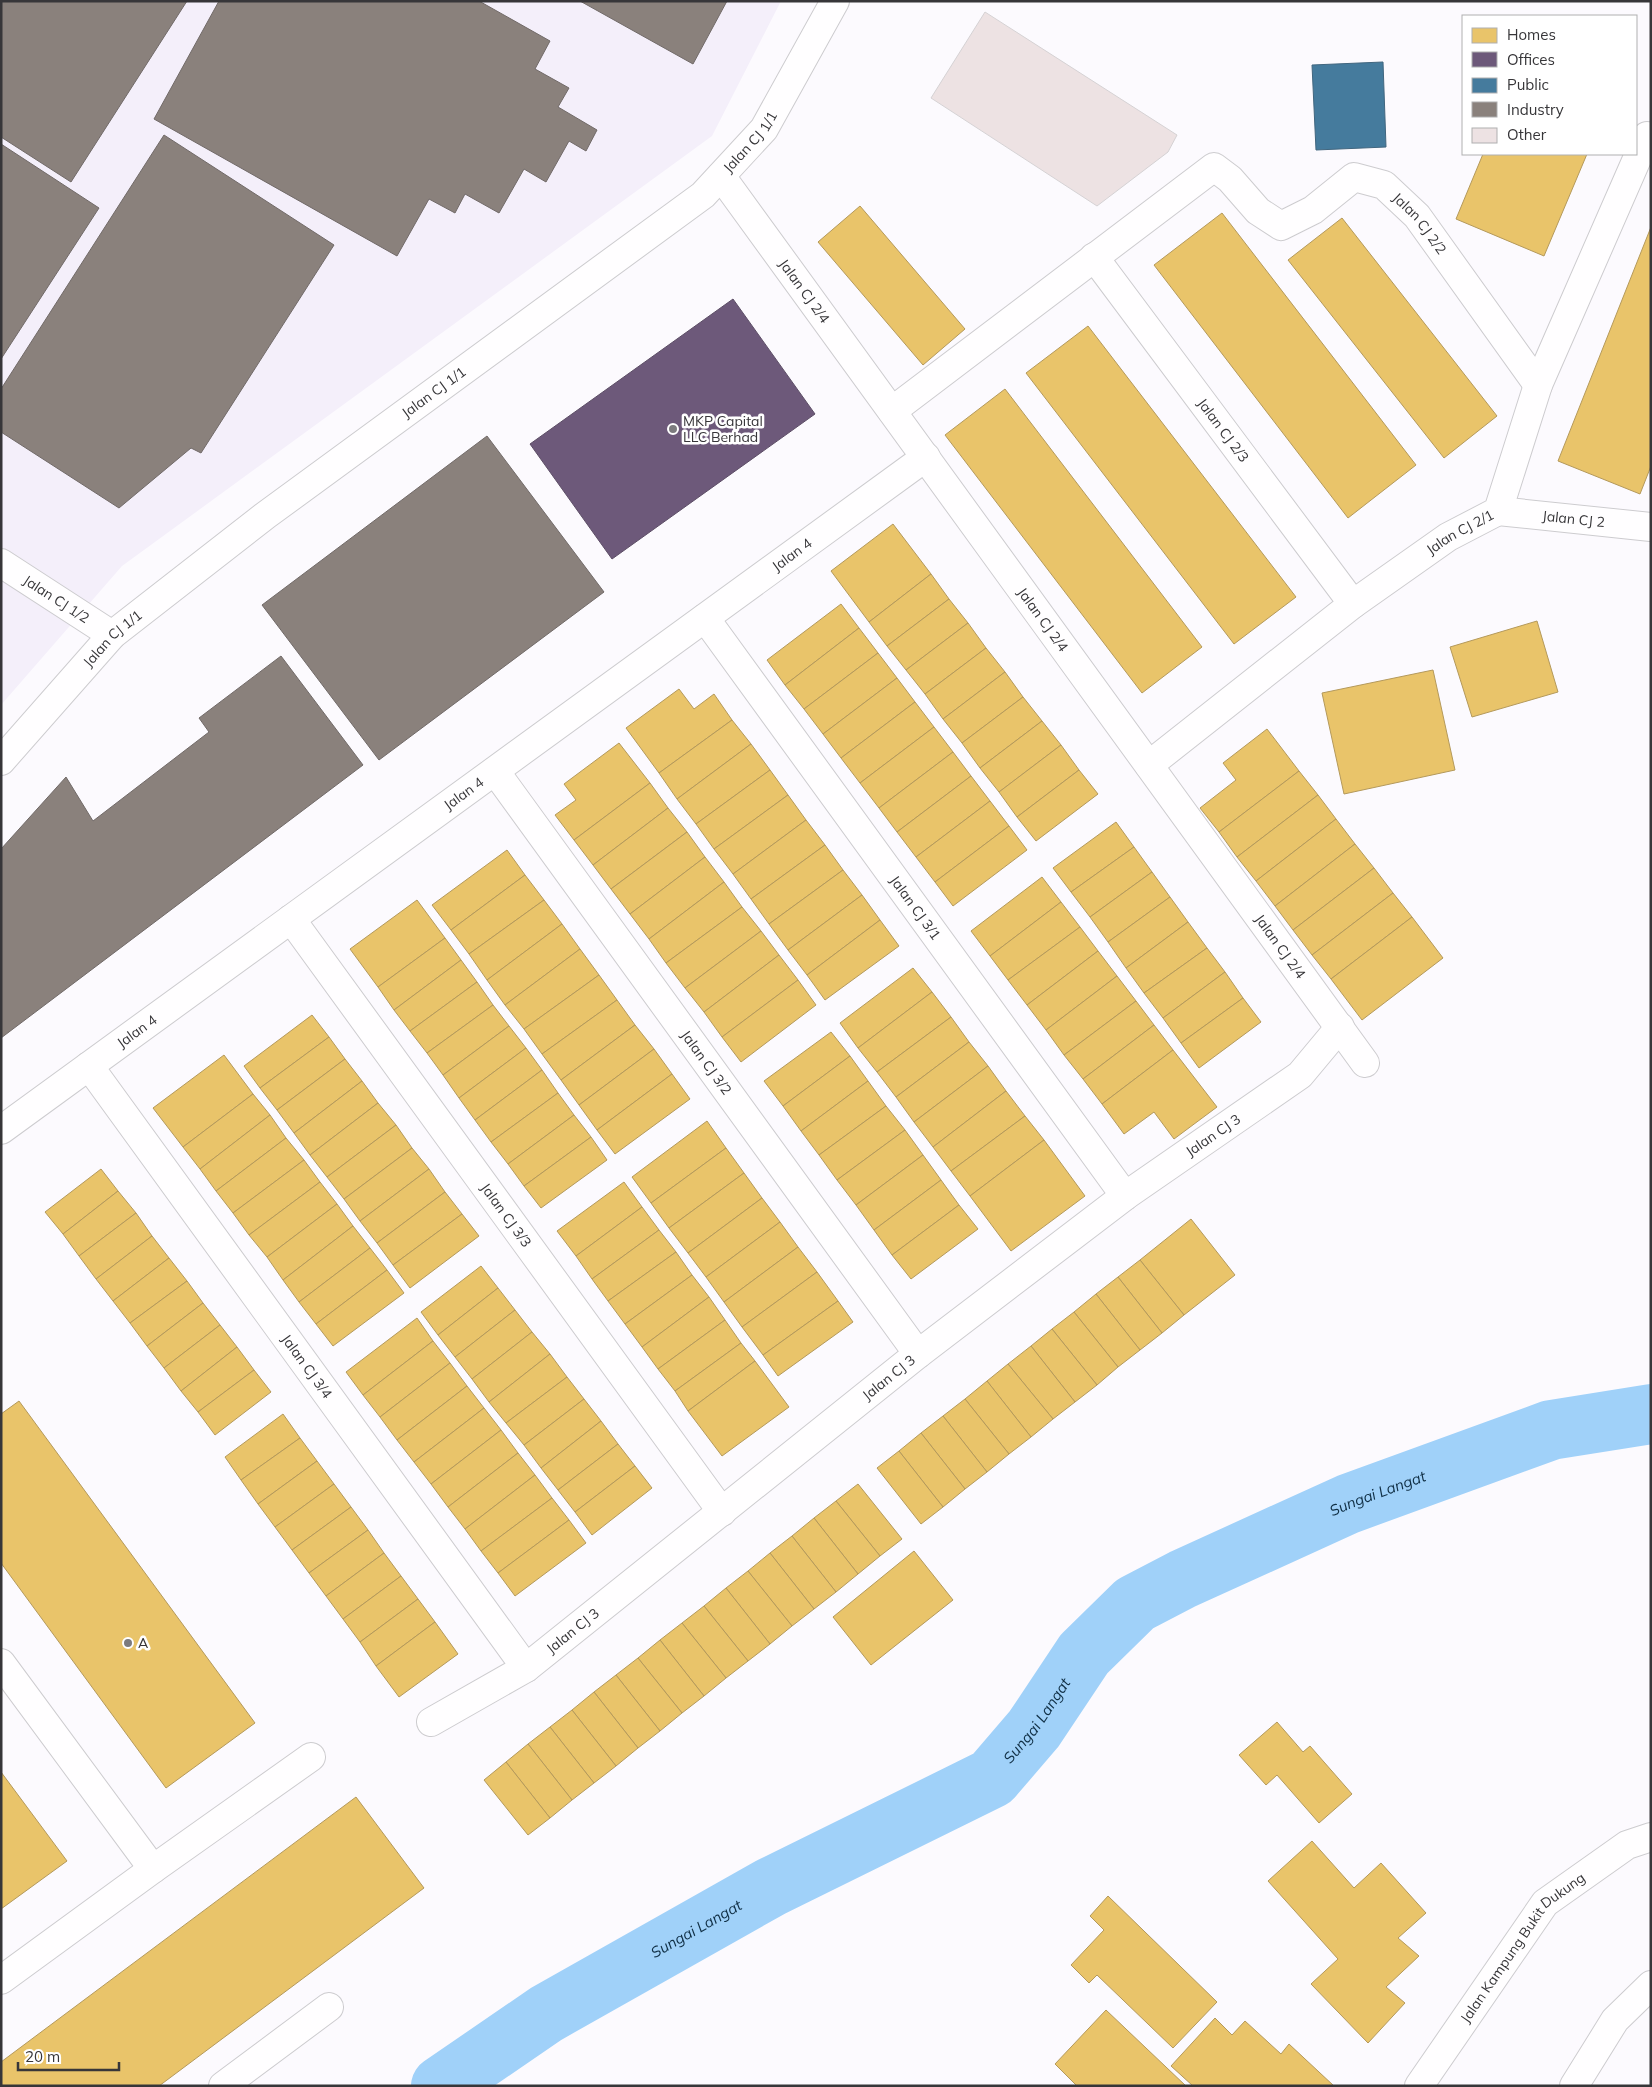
<svg xmlns="http://www.w3.org/2000/svg" width="1652" height="2087" font-family="Mulish,sans-serif">
<style>
.built{fill:#f4effa}
.homes{fill:#e9c46a;stroke:#b4995b}
.offices{fill:#6d597a;stroke:#5d4e66}
.public{fill:#457b9d;stroke:#41667f}
.industry{fill:#8a817c;stroke:#716a68}
.lines{fill:none;stroke-linecap:round;stroke-linejoin:round}
.river{stroke:#a0d1f9;stroke-width:60}
.building{fill:#ede2e3;stroke:#d5d2d4}
.street-casing{stroke:#cdcccf;stroke-width:30}
.highway-casing{stroke:#cdcccf;stroke-width:30}
.street{stroke:#fffeff;stroke-width:28}
.highway{stroke:#fffeff;stroke-width:28}
.poi-dot{fill:#7c7b7e;stroke:#fff;stroke-width:2}
.labels{text-anchor:middle;stroke-width:5;stroke-linejoin:round;paint-order:stroke}
.street-label{font-size:14px;fill:#373639;stroke:#fff}
.poi-label{font-size:14px;fill:#373639;stroke:#fff;text-anchor:start}
.water-label{font-size:15px;font-style:italic;fill:#102f45;stroke:#fff}
</style>
<rect width="100%" height="100%" fill="#fcfafe"/>
<path class="built" d="M1,1H781L712,136L122,566L1,705Z"/>
<g class="homes">
<path d="M1483,154H1587L1544,256L1456,219Z"/>
<path d="M860,206L965,329L923,365L818,242Z"/>
<path d="M1222,213L1416,465L1348,518L1154,265Z"/>
<path d="M1342,218L1497,416L1444,458L1288,260Z"/>
<path d="M1651,227V466L1640,494L1558,461Z"/>
<path d="M1088,326L1296,597L1234,644L1026,373Z"/>
<path d="M1005,389L1202,647L1142,693L945,435Z"/>
<path d="M893,524L931,574L869,622L831,571Z"/>
<path d="M931,574L949,599L887,646L869,622Z"/>
<path d="M949,599L968,623L906,670L887,646Z"/>
<path d="M841,604L859,628L785,685L767,660Z"/>
<path d="M1537,621L1558,692L1472,717L1450,647Z"/>
<path d="M968,623L986,648L925,694L906,670Z"/>
<path d="M859,628L878,653L804,709L785,685Z"/>
<path d="M986,648L1005,672L943,719L925,694Z"/>
<path d="M878,653L897,678L823,734L804,709Z"/>
<path d="M1433,670L1455,770L1344,794L1322,693Z"/>
<path d="M1005,672L1023,697L962,743L943,719Z"/>
<path d="M897,678L915,702L841,758L823,734Z"/>
<path d="M679,689L694,709L714,694L732,720L659,773L626,728Z"/>
<path d="M1023,697L1042,721L980,768L962,743Z"/>
<path d="M915,702L934,727L860,783L841,758Z"/>
<path d="M732,720L751,744L677,799L659,773Z"/>
<path d="M1042,721L1061,745L999,792L980,768Z"/>
<path d="M934,727L953,752L879,808L860,783Z"/>
<path d="M1267,729L1299,771L1219,832L1200,808L1236,780L1223,763Z"/>
<path d="M619,743L650,783L574,840L555,815L576,800L564,784Z"/>
<path d="M751,744L770,770L696,824L677,799Z"/>
<path d="M1061,745L1079,770L1017,817L999,792Z"/>
<path d="M953,752L971,776L897,832L879,808Z"/>
<path d="M770,770L788,795L714,849L696,824Z"/>
<path d="M1079,770L1098,794L1036,841L1017,817Z"/>
<path d="M1299,771L1318,795L1237,857L1219,832Z"/>
<path d="M971,776L990,801L916,857L897,832Z"/>
<path d="M650,783L668,808L593,865L574,840Z"/>
<path d="M788,795L806,820L733,874L714,849Z"/>
<path d="M1318,795L1336,819L1256,881L1237,857Z"/>
<path d="M990,801L1009,826L935,882L916,857Z"/>
<path d="M668,808L687,832L611,889L593,865Z"/>
<path d="M1336,819L1355,844L1275,906L1256,881Z"/>
<path d="M806,820L825,845L751,899L733,874Z"/>
<path d="M1116,822L1134,847L1071,892L1053,868Z"/>
<path d="M1009,826L1027,850L953,906L935,882Z"/>
<path d="M687,832L705,857L630,914L611,889Z"/>
<path d="M1355,844L1374,868L1293,930L1275,906Z"/>
<path d="M825,845L843,870L769,924L751,899Z"/>
<path d="M1134,847L1152,872L1090,917L1071,892Z"/>
<path d="M507,850L525,875L451,930L432,905Z"/>
<path d="M705,857L724,882L649,939L630,914Z"/>
<path d="M1374,868L1393,893L1312,955L1293,930Z"/>
<path d="M843,870L862,895L788,950L769,924Z"/>
<path d="M1152,872L1170,897L1108,942L1090,917Z"/>
<path d="M525,875L544,900L469,954L451,930Z"/>
<path d="M1042,877L1061,902L990,956L971,931Z"/>
<path d="M724,882L742,907L666,963L649,939Z"/>
<path d="M1393,893L1412,917L1331,979L1312,955Z"/>
<path d="M862,895L880,920L807,975L788,950Z"/>
<path d="M1170,897L1188,922L1126,968L1108,942Z"/>
<path d="M417,900L445,938L378,987L350,949Z"/>
<path d="M544,900L562,924L487,980L469,954Z"/>
<path d="M1061,902L1080,927L1008,980L990,956Z"/>
<path d="M742,907L761,931L685,988L666,963Z"/>
<path d="M1412,917L1443,958L1362,1020L1331,979Z"/>
<path d="M880,920L899,946L825,1000L807,975Z"/>
<path d="M1188,922L1207,948L1144,993L1126,968Z"/>
<path d="M562,924L580,949L505,1005L487,980Z"/>
<path d="M1080,927L1098,951L1027,1005L1008,980Z"/>
<path d="M761,931L779,955L704,1012L685,988Z"/>
<path d="M445,938L461,960L394,1010L378,987Z"/>
<path d="M1207,948L1225,972L1163,1018L1144,993Z"/>
<path d="M580,949L599,975L524,1029L505,1005Z"/>
<path d="M1098,951L1117,976L1046,1030L1027,1005Z"/>
<path d="M779,955L798,980L722,1037L704,1012Z"/>
<path d="M461,960L477,982L410,1031L394,1010Z"/>
<path d="M913,968L932,992L858,1048L840,1023Z"/>
<path d="M1225,972L1243,998L1181,1043L1163,1018Z"/>
<path d="M599,975L617,1000L542,1054L524,1029Z"/>
<path d="M1117,976L1136,1001L1064,1055L1046,1030Z"/>
<path d="M798,980L816,1005L741,1062L722,1037Z"/>
<path d="M477,982L493,1005L427,1053L410,1031Z"/>
<path d="M932,992L951,1017L877,1072L858,1048Z"/>
<path d="M1243,998L1261,1022L1199,1068L1181,1043Z"/>
<path d="M617,1000L635,1025L561,1080L542,1054Z"/>
<path d="M1136,1001L1154,1025L1083,1079L1064,1055Z"/>
<path d="M493,1005L509,1026L443,1075L427,1053Z"/>
<path d="M312,1015L329,1037L260,1088L244,1066Z"/>
<path d="M951,1017L969,1042L896,1097L877,1072Z"/>
<path d="M635,1025L654,1049L579,1105L561,1080Z"/>
<path d="M1154,1025L1173,1050L1102,1104L1083,1079Z"/>
<path d="M509,1026L526,1048L459,1098L443,1075Z"/>
<path d="M831,1032L850,1056L783,1106L764,1081Z"/>
<path d="M329,1037L345,1059L277,1110L260,1088Z"/>
<path d="M969,1042L988,1066L914,1122L896,1097Z"/>
<path d="M526,1048L542,1070L475,1120L459,1098Z"/>
<path d="M654,1049L672,1074L597,1130L579,1105Z"/>
<path d="M1173,1050L1217,1107L1174,1139L1154,1112L1124,1134L1102,1104Z"/>
<path d="M224,1055L253,1094L183,1147L153,1108Z"/>
<path d="M850,1056L868,1081L801,1131L783,1106Z"/>
<path d="M345,1059L362,1081L294,1133L277,1110Z"/>
<path d="M988,1066L1006,1091L933,1147L914,1122Z"/>
<path d="M542,1070L558,1093L491,1142L475,1120Z"/>
<path d="M672,1074L690,1099L615,1154L597,1130Z"/>
<path d="M362,1081L378,1103L310,1155L294,1133Z"/>
<path d="M868,1081L886,1106L819,1155L801,1131Z"/>
<path d="M1006,1091L1025,1116L951,1171L933,1147Z"/>
<path d="M558,1093L574,1115L508,1164L491,1142Z"/>
<path d="M253,1094L270,1115L200,1169L183,1147Z"/>
<path d="M378,1103L396,1125L327,1177L310,1155Z"/>
<path d="M886,1106L905,1130L837,1180L819,1155Z"/>
<path d="M270,1115L286,1138L216,1191L200,1169Z"/>
<path d="M574,1115L591,1137L524,1186L508,1164Z"/>
<path d="M1025,1116L1044,1140L970,1196L951,1171Z"/>
<path d="M707,1121L726,1148L651,1203L632,1177Z"/>
<path d="M396,1125L412,1148L344,1199L327,1177Z"/>
<path d="M905,1130L923,1155L856,1205L837,1180Z"/>
<path d="M591,1137L607,1160L541,1208L524,1186Z"/>
<path d="M286,1138L304,1160L233,1213L216,1191Z"/>
<path d="M1044,1140L1085,1196L1011,1251L970,1196Z"/>
<path d="M412,1148L429,1169L360,1221L344,1199Z"/>
<path d="M726,1148L744,1173L669,1228L651,1203Z"/>
<path d="M923,1155L941,1180L874,1230L856,1205Z"/>
<path d="M304,1160L320,1182L249,1235L233,1213Z"/>
<path d="M101,1169L118,1191L63,1234L45,1212Z"/>
<path d="M429,1169L445,1192L377,1243L360,1221Z"/>
<path d="M744,1173L762,1198L688,1253L669,1228Z"/>
<path d="M941,1180L959,1205L892,1255L874,1230Z"/>
<path d="M320,1182L337,1204L267,1257L249,1235Z"/>
<path d="M624,1182L642,1207L576,1256L557,1231Z"/>
<path d="M118,1191L136,1213L79,1256L63,1234Z"/>
<path d="M445,1192L462,1214L393,1265L377,1243Z"/>
<path d="M762,1198L780,1222L706,1277L688,1253Z"/>
<path d="M337,1204L353,1226L283,1280L267,1257Z"/>
<path d="M959,1205L978,1229L911,1279L892,1255Z"/>
<path d="M642,1207L659,1230L592,1279L576,1256Z"/>
<path d="M136,1213L152,1236L96,1279L79,1256Z"/>
<path d="M462,1214L479,1236L410,1288L393,1265Z"/>
<path d="M1191,1219L1235,1275L1184,1315L1140,1260Z"/>
<path d="M780,1222L798,1247L724,1302L706,1277Z"/>
<path d="M353,1226L370,1248L299,1302L283,1280Z"/>
<path d="M659,1230L676,1252L608,1301L592,1279Z"/>
<path d="M152,1236L169,1258L113,1301L96,1279Z"/>
<path d="M798,1247L817,1272L742,1327L724,1302Z"/>
<path d="M370,1248L387,1270L316,1324L299,1302Z"/>
<path d="M676,1252L692,1275L625,1324L608,1301Z"/>
<path d="M169,1258L187,1281L130,1323L113,1301Z"/>
<path d="M1140,1260L1184,1315L1162,1333L1118,1277Z"/>
<path d="M481,1266L498,1288L438,1335L421,1312Z"/>
<path d="M387,1270L404,1293L333,1346L316,1324Z"/>
<path d="M817,1272L838,1301L763,1355L742,1327Z"/>
<path d="M692,1275L709,1297L642,1347L625,1324Z"/>
<path d="M1118,1277L1162,1333L1140,1350L1096,1294Z"/>
<path d="M187,1281L203,1303L147,1346L130,1323Z"/>
<path d="M498,1288L515,1310L455,1357L438,1335Z"/>
<path d="M1096,1294L1140,1350L1118,1367L1074,1312Z"/>
<path d="M709,1297L725,1320L658,1369L642,1347Z"/>
<path d="M838,1301L853,1322L778,1376L763,1355Z"/>
<path d="M203,1303L220,1325L164,1368L147,1346Z"/>
<path d="M515,1310L532,1332L472,1379L455,1357Z"/>
<path d="M1074,1312L1118,1367L1097,1385L1052,1329Z"/>
<path d="M417,1318L433,1341L363,1395L346,1372Z"/>
<path d="M725,1320L741,1343L675,1391L658,1369Z"/>
<path d="M220,1325L237,1347L181,1391L164,1368Z"/>
<path d="M1052,1329L1097,1385L1075,1402L1031,1346Z"/>
<path d="M532,1332L550,1354L489,1402L472,1379Z"/>
<path d="M433,1341L450,1363L380,1417L363,1395Z"/>
<path d="M741,1343L755,1361L688,1411L675,1391Z"/>
<path d="M1031,1346L1075,1402L1053,1419L1008,1364Z"/>
<path d="M237,1347L254,1370L198,1412L181,1391Z"/>
<path d="M550,1354L567,1377L506,1423L489,1402Z"/>
<path d="M755,1361L789,1407L722,1456L688,1411Z"/>
<path d="M450,1363L467,1386L397,1440L380,1417Z"/>
<path d="M1008,1364L1053,1419L1031,1437L987,1381Z"/>
<path d="M254,1370L271,1392L215,1435L198,1412Z"/>
<path d="M567,1377L584,1399L524,1445L506,1423Z"/>
<path d="M987,1381L1031,1437L1009,1454L965,1399Z"/>
<path d="M467,1386L484,1408L414,1462L397,1440Z"/>
<path d="M584,1399L601,1421L541,1468L524,1445Z"/>
<path d="M965,1399L1009,1454L987,1472L943,1416Z"/>
<path d="M19,1401L255,1723L166,1788L1,1563V1414Z"/>
<path d="M484,1408L501,1430L431,1484L414,1462Z"/>
<path d="M283,1414L300,1438L241,1480L225,1457Z"/>
<path d="M943,1416L987,1472L965,1489L921,1433Z"/>
<path d="M601,1421L618,1444L558,1490L541,1468Z"/>
<path d="M501,1430L518,1453L448,1507L431,1484Z"/>
<path d="M921,1433L965,1489L943,1507L899,1451Z"/>
<path d="M300,1438L317,1461L258,1504L241,1480Z"/>
<path d="M618,1444L635,1466L575,1512L558,1490Z"/>
<path d="M899,1451L943,1507L921,1524L877,1468Z"/>
<path d="M518,1453L535,1475L465,1529L448,1507Z"/>
<path d="M317,1461L334,1484L275,1527L258,1504Z"/>
<path d="M635,1466L652,1488L592,1535L575,1512Z"/>
<path d="M535,1475L552,1498L481,1551L465,1529Z"/>
<path d="M334,1484L351,1507L292,1550L275,1527Z"/>
<path d="M858,1484L902,1539L880,1556L836,1501Z"/>
<path d="M552,1498L569,1520L498,1573L481,1551Z"/>
<path d="M836,1501L880,1556L858,1574L814,1518Z"/>
<path d="M351,1507L368,1530L309,1573L292,1550Z"/>
<path d="M814,1518L858,1574L836,1592L792,1536Z"/>
<path d="M569,1520L586,1543L515,1596L498,1573Z"/>
<path d="M368,1530L384,1553L326,1596L309,1573Z"/>
<path d="M792,1536L836,1592L814,1609L770,1553Z"/>
<path d="M914,1551L953,1600L871,1665L833,1617Z"/>
<path d="M384,1553L401,1576L343,1619L326,1596Z"/>
<path d="M770,1553L814,1609L792,1626L748,1571Z"/>
<path d="M748,1571L792,1626L770,1644L726,1588Z"/>
<path d="M401,1576L418,1599L360,1642L343,1619Z"/>
<path d="M726,1588L770,1644L748,1661L704,1606Z"/>
<path d="M418,1599L435,1622L376,1666L360,1642Z"/>
<path d="M704,1606L748,1661L726,1678L682,1623Z"/>
<path d="M435,1622L458,1654L399,1697L376,1666Z"/>
<path d="M682,1623L726,1678L704,1696L660,1640Z"/>
<path d="M660,1640L704,1696L682,1713L638,1658Z"/>
<path d="M638,1658L682,1713L660,1731L616,1675Z"/>
<path d="M616,1675L660,1731L638,1748L594,1692Z"/>
<path d="M594,1692L638,1748L616,1766L572,1710Z"/>
<path d="M572,1710L616,1766L594,1783L550,1727Z"/>
<path d="M1277,1722L1303,1752L1310,1746L1352,1794L1319,1823L1277,1775L1266,1785L1239,1755Z"/>
<path d="M550,1727L594,1783L572,1800L528,1744Z"/>
<path d="M528,1744L572,1800L550,1818L506,1762Z"/>
<path d="M506,1762L550,1818L528,1835L484,1780Z"/>
<path d="M1,1772L67,1861L1,1909Z"/>
<path d="M356,1797L424,1888L159,2086H1V2062Z"/>
<path d="M1312,1841L1354,1888L1381,1863L1426,1913L1398,1938L1419,1956L1386,1987L1405,2003L1368,2043L1311,1984L1338,1959L1268,1881Z"/>
<path d="M1108,1896L1217,2002L1173,2048L1097,1975L1089,1983L1071,1965L1104,1930L1090,1916Z"/>
<path d="M1106,2010L1186,2086H1077L1055,2064Z"/>
<path d="M1215,2018L1232,2035L1245,2021L1281,2054L1289,2044L1334,2086H1193L1171,2066Z"/>
</g>
<path class="offices" d="M733,299L815,414L612,559L530,444Z"/>
<path class="public" d="M1383,62L1386,147L1316,150L1312,65Z"/>
<g class="industry">
<path d="M1,1H187L71,182L1,137Z"/>
<path d="M219,1H479L550,41L535,69L569,88L558,107L597,130L586,151L569,141L546,182L524,169L499,213L465,194L455,213L429,199L397,256L154,119Z"/>
<path d="M580,1H727L693,64Z"/>
<path d="M164,135L334,245L201,453L191,448L119,508L1,432V389Z"/>
<path d="M1,144L99,208L1,359Z"/>
<path d="M487,436L604,592L379,760L262,605Z"/>
<path d="M281,656L363,765L1,1038V849L66,777L93,821L209,732L199,718Z"/>
</g>
<g class="lines">
<path class="river" id="s1" d="M441,2086L546,2014L771,1887L992,1778L1034,1729L1084,1654L1135,1604L1183,1579L1348,1504L1551,1430L1651,1414"/>
</g>
<path class="building" d="M985,12L1177,135L1168,152L1097,206L931,98Z"/>
<g class="lines">
<defs>
<g id="street">
<path id="s2" d="M721,176L1365,1063"/>
<path id="s3" d="M1094,257L1353,604"/>
<path id="s4" d="M892,411L1214,167L1230,179L1258,211L1281,226L1313,210L1354,177L1384,185L1417,216L1538,385"/>
<path id="s5" d="M1498,511L1651,527"/>
<path id="s6" d="M1,563L112,635"/>
<path id="s7" d="M705,618L1125,1196"/>
<path id="s8" d="M1,761L112,635L266,515L703,195L764,129L835,1"/>
<path id="s9" d="M1149,765L1353,604L1448,537L1498,511L1538,385L1647,136"/>
<path id="s10" d="M495,771L918,1354"/>
<path id="s11" d="M291,919L722,1512"/>
<path id="s12" d="M89,1066L526,1668"/>
<path id="s13" d="M1,1130L926,457"/>
<path d="M1,1663L153,1869"/>
<path id="s14" d="M431,1722L526,1668L918,1354L1125,1196L1300,1075L1340,1027"/>
<path d="M1,1980L153,1869L311,1757"/>
<path d="M223,2086L329,2007"/>
<path id="s15" d="M1419,2086L1545,1903L1627,1845L1651,1837"/>
</g>
<path id="highway" d="M1574,2086L1615,2020L1651,1985"/>
</defs>
<use href="#street" class="street-casing"/>
<use href="#highway" class="highway-casing"/>
<use href="#street" class="street"/>
<use href="#highway" class="highway"/>
</g>
<g class="poi-dot">
<circle cx="673" cy="429" r="5"/>
<circle cx="128" cy="1643" r="5"/>
</g>
<g class="labels">
<g class="street-label">
<text dy="5" stroke="none"><textPath href="#s8" startOffset="976">Jalan CJ 1/1</textPath></text>
<text dy="5" stroke="none"><textPath href="#s4" startOffset="666">Jalan CJ 2/2</textPath></text>
<text dy="5" stroke="none"><textPath href="#s2" startOffset="142">Jalan CJ 2/4</textPath></text>
<text dy="5" stroke="none"><textPath href="#s8" startOffset="571">Jalan CJ 1/1</textPath></text>
<text dy="5" stroke="none"><textPath href="#s3" startOffset="216">Jalan CJ 2/3</textPath></text>
<text dy="5" stroke="none"><textPath href="#s5" startOffset="76">Jalan CJ 2</textPath></text>
<text dy="5" stroke="none"><textPath href="#s9" startOffset="389">Jalan CJ 2/1</textPath></text>
<text dy="5" stroke="none"><textPath href="#s13" startOffset="978">Jalan 4</textPath></text>
<text dy="5" stroke="none"><textPath href="#s6" startOffset="66">Jalan CJ 1/2</textPath></text>
<text dy="5" stroke="none"><textPath href="#s2" startOffset="548">Jalan CJ 2/4</textPath></text>
<text dy="5" stroke="none"><textPath href="#s8" startOffset="166">Jalan CJ 1/1</textPath></text>
<text dy="5" stroke="none"><textPath href="#s13" startOffset="572">Jalan 4</textPath></text>
<text dy="5" stroke="none"><textPath href="#s7" startOffset="358">Jalan CJ 3/1</textPath></text>
<text dy="5" stroke="none"><textPath href="#s2" startOffset="952">Jalan CJ 2/4</textPath></text>
<text dy="5" stroke="none"><textPath href="#s13" startOffset="168">Jalan 4</textPath></text>
<text dy="5" stroke="none"><textPath href="#s10" startOffset="360">Jalan CJ 3/2</textPath></text>
<text dy="5" stroke="none"><textPath href="#s14" startOffset="979">Jalan CJ 3</textPath></text>
<text dy="5" stroke="none"><textPath href="#s11" startOffset="366">Jalan CJ 3/3</textPath></text>
<text dy="5" stroke="none"><textPath href="#s12" startOffset="371">Jalan CJ 3/4</textPath></text>
<text dy="5" stroke="none"><textPath href="#s14" startOffset="574">Jalan CJ 3</textPath></text>
<text dy="5" stroke="none"><textPath href="#s14" startOffset="169">Jalan CJ 3</textPath></text>
<text dy="5" stroke="none"><textPath href="#s15" startOffset="174">Jalan Kampung Bukit Dukung</textPath></text>
</g>
<g class="poi-label">
<text x="683" y="426">MKP Capital<tspan x="683" dy="16">LLC Berhad</tspan></text>
<text x="138" y="1648">A</text>
</g>
<g class="water-label">
<text dy="5" stroke="none"><textPath href="#s1" startOffset="1125">Sungai Langat</textPath></text>
<text dy="5" stroke="none"><textPath href="#s1" startOffset="705">Sungai Langat</textPath></text>
<text dy="5" stroke="none"><textPath href="#s1" startOffset="300">Sungai Langat</textPath></text>
</g>
</g>
<rect width="1652" height="2087" fill="none" stroke="#373639" stroke-width="5"/>
<rect x="1462" y="15" width="175" height="140" fill="#ffffff" stroke="#afafb0"/>
<rect x="1472" y="28" width="25" height="15" fill="#e9c46a" stroke="#afafb0"/>
<text x="1507" y="40" font-size="15" fill="#373639">Homes</text>
<rect x="1472" y="52" width="25" height="15" fill="#6d597a" stroke="#afafb0"/>
<text x="1507" y="65" font-size="15" fill="#373639">Offices</text>
<rect x="1472" y="78" width="25" height="15" fill="#457b9d" stroke="#afafb0"/>
<text x="1507" y="90" font-size="15" fill="#373639">Public</text>
<rect x="1472" y="102" width="25" height="15" fill="#8a817c" stroke="#afafb0"/>
<text x="1507" y="115" font-size="15" fill="#373639">Industry</text>
<rect x="1472" y="128" width="25" height="15" fill="#ede2e3" stroke="#afafb0"/>
<text x="1507" y="140" font-size="15" fill="#373639">Other</text>
<path d="M18 2062v8h101v-8" fill="none" stroke="#373639" stroke-width="2.5"/>
<text x="25" y="2062" font-size="15" fill="#373639" stroke="#ffffff" stroke-width="4" paint-order="stroke">20 m</text>
</svg>
